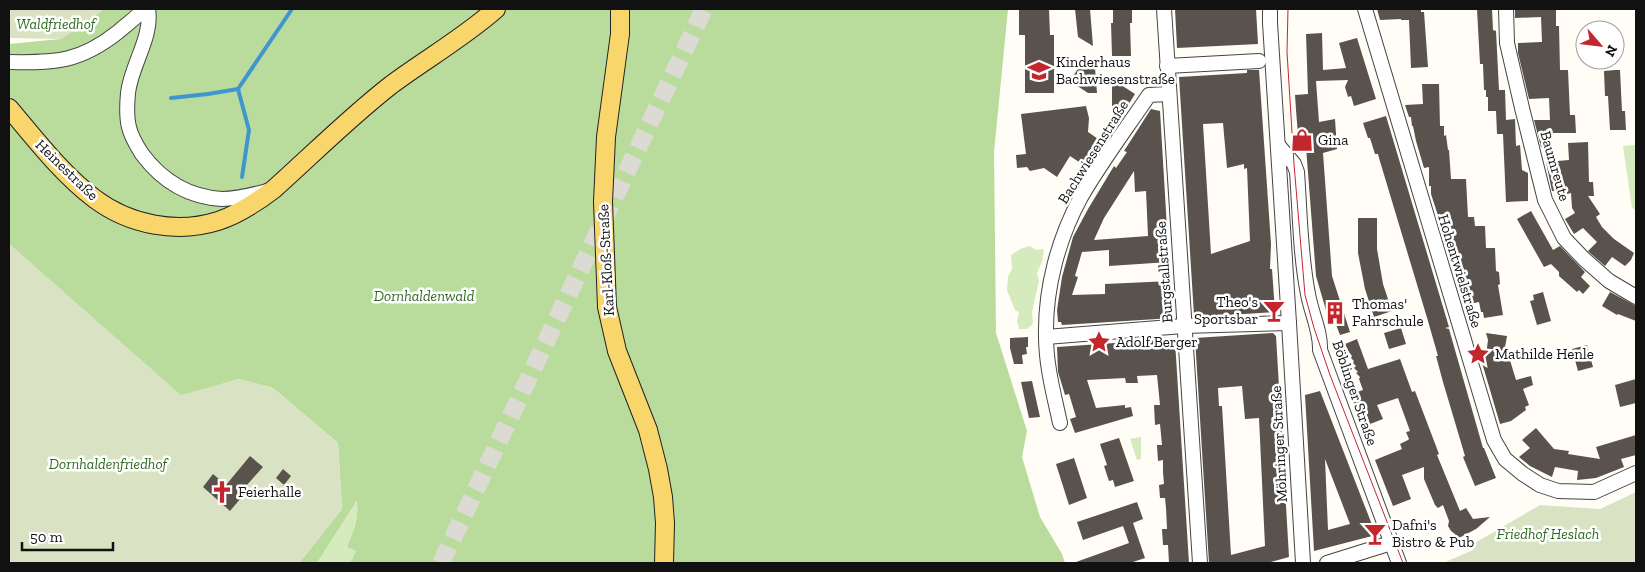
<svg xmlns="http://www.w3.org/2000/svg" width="1645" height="572" font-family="'Zilla Slab',serif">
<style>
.green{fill:#d5ebbd}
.forest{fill:#b9dc9c}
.cemetery{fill:#d9e3c4}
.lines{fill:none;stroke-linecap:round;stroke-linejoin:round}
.stream{stroke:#3f96cf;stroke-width:4}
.building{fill:#5a524d;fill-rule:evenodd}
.major-tunnel{stroke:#dbdad3;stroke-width:18;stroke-dasharray:18 9;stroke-linecap:butt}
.minor-casing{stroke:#444;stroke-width:16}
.major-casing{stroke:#222;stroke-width:20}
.minor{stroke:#fff;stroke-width:14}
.major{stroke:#f9d66b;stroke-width:18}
.tram{stroke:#c4262e;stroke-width:1}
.labels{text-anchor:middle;stroke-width:5;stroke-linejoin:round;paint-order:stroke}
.park-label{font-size:15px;font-style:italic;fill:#2f6b1f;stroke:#fff}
.poi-label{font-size:15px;fill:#111;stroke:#fff;text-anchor:start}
.street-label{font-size:15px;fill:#111;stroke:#fff}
</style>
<rect width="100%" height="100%" fill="#fffdf5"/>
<g class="green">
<path d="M1636,145V210L1632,208L1623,146Z"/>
<path d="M1030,246L1036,250L1044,249L1042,262L1037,273L1039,281L1032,312L1033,324L1027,329H1019L1017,321L1019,312L1015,310L1007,290L1008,277L1012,269L1011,255L1020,249Z"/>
<path d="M1141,437V459L1137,460L1130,439Z"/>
<path d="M358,500C358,517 353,532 348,547L356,551L350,563H317Z"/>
</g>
<path class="forest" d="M104,9H1008L994,152L996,333L1027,431L1022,457L1040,517L1062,554L1065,563H350L356,551L347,547C353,533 359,517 357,501L317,563H299L342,509L338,443L273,388L239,379L181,396L9,244V44L61,39Z"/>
<g class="cemetery">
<path d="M9,9H104L61,39L9,38Z"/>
<path d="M9,244L181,395L240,379L273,388L338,443L342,509L299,563H9Z"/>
<path d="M1636,492V563H1443L1473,550V544L1540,505L1600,509Z"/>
</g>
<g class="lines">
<g class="stream">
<path d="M238,89L249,130L242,177"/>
<path d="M171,98L208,94L238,89L292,9"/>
</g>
</g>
<g class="building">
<path d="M1019,9H1049L1050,35H1054V93H1025V35H1019Z"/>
<path d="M1075,9H1090L1093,46L1078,37Z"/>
<path d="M1113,9H1132V23H1130L1131,56H1112L1111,23H1113Z"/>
<path d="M1175,9H1256L1258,44L1177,48Z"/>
<path d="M1377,9H1421V12H1424L1428,67L1411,68L1409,20H1401V19L1380,20Z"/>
<path d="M1477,9H1492L1493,30L1496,31L1499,90H1505L1506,120L1515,119L1516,146L1520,145L1522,170L1528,173V201L1506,202L1503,134H1497L1496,111H1488V97H1486V90H1484L1483,64H1480Z"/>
<path d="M1515,9H1556V26H1559L1560,70H1568L1570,115H1575L1576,133H1548L1549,146L1541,147L1534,120H1550L1549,98L1529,99L1518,53V43L1542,42L1541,17L1515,18Z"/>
<path d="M1322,33L1323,70L1346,68L1339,43L1357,38L1376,99L1354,106L1351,96L1348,97L1345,87L1348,80L1316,81L1319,122L1335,119L1337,149L1323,153L1332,276L1350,332L1340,335L1335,322L1330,324L1316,276L1306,147H1299L1296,110L1295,95L1308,94L1306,34Z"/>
<path d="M1083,61L1095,68L1097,93H1088L1070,81Z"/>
<path d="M1247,70H1259L1271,244L1270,269H1272L1275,312L1196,317L1194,315L1179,77L1247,73ZM1223,123L1227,168L1244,164V169L1247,168L1250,241L1211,254L1203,124Z"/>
<path d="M1615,70H1620L1622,111H1625L1626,130H1610L1608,96H1605L1604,71Z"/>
<path d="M1112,79L1135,94L1122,115L1112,108Z"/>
<path d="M1422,84H1439L1440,126H1444V136L1446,135L1448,150H1449L1451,179H1466L1468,217H1474L1475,226H1485L1486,248H1495L1496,271L1499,272L1500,284L1498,285L1503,315L1484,318L1483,312H1481L1479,302L1465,305L1452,264L1446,237H1445L1431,194V186H1429V167L1424,168L1416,141L1413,126H1412L1411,117H1409L1405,105L1423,104Z"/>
<path d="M1086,106L1089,118L1088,132L1104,143L1088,168L1070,156L1057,177L1044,168L1030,171L1027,167L1017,168L1016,155L1026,154L1021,114Z"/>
<path d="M1151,109L1160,111L1169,262L1109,266V250L1082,252L1075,276L1078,277L1072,295L1105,294V284L1171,281L1173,318L1062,325L1061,322H1058L1057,310L1062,277L1073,237L1088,209L1114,166L1116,168L1127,152L1124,151ZM1134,171L1135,192L1146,191L1148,236L1094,240L1104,218Z"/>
<path d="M1386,116L1449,327L1445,328L1449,329L1483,448H1484L1496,478L1475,486L1463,457L1465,456L1443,382L1436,356H1438L1428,321L1379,158L1378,154H1375L1370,138H1368L1363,123Z"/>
<path d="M1588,142L1589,182H1593L1594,196H1588L1600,214L1596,217L1602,227L1614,239L1634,253L1631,260L1625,266L1612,257L1605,266L1590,253L1588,251L1597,242L1583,228L1574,234L1565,219L1575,213L1572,208L1571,193L1567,194V190L1552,191L1546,162L1569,160L1568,143Z"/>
<path d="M1531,211L1553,250L1560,246L1585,272L1581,277L1590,286L1583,294L1579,290L1577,292L1559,276V272L1551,264L1544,267L1517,219Z"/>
<path d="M1358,218H1377V249L1383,284L1392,311L1374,317L1365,289L1358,253Z"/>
<path d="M1543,292L1551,321L1537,325L1530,301L1534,300L1533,295Z"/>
<path d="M1610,292L1636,306V321L1618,314L1617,315L1602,306Z"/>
<path d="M1401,328L1406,344L1389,349L1384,333Z"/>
<path d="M1273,333L1276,336L1289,557L1267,563H1209L1195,338ZM1242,386L1245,419L1259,418L1265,546L1231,555L1222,406H1219L1218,388Z"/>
<path d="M1486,333L1507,336L1503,359L1509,357L1516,380L1531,376L1533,385L1523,389L1529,405L1525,407L1526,410L1511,421L1500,424L1480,356H1486L1488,340Z"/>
<path d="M1028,337V347H1026L1027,354L1022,355L1023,364H1014L1010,348V338Z"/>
<path d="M1172,339L1175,342L1176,357L1189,563H1169L1168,545H1163L1162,529H1167L1166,508L1165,498H1160L1159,485L1164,484L1163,472V460L1158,461L1157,445H1162L1160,424L1155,425L1154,405H1160L1157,375L1137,376L1138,383H1126L1125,378L1087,380L1096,408L1125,405V408L1131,407L1133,416L1075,433L1070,419L1076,417L1069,394L1065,395L1058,372L1057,347Z"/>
<path d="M1357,339L1368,369L1400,359L1412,392L1415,391L1439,454L1437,455L1460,511L1466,508L1473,519L1490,517L1476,529L1457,539L1455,534L1451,531L1448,526L1449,521L1443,505L1438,508L1435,505L1424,479V467L1402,475L1411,499L1393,506L1375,460L1402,449L1400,444L1408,440L1409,439L1406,432L1410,431L1398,398L1377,405L1383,419L1370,424L1365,410L1358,413L1350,394L1363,390L1359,379L1360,377L1356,373L1358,372L1354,368L1356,366L1353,363L1354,361L1351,358L1352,356L1349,352L1345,344Z"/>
<path d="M1587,345L1593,367L1578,371L1572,349Z"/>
<path d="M1636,379V403L1620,407L1615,385Z"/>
<path d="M1032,381L1040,417L1029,418L1021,382Z"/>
<path d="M1320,391L1376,535L1314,551L1305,395ZM1325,459L1350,524L1328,530Z"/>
<path d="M1536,428L1554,449L1569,451L1568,454L1600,459L1596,447L1636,435V455L1621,459L1624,467L1596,478L1577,480L1578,471L1555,467L1552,477L1530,466L1519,457L1530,448L1522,440Z"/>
<path d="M1119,438L1134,481L1115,487L1113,480L1109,481L1104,466L1107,465L1100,444Z"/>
<path d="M250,456L263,467L238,495L241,498L230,511L203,487L213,474L226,485Z"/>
<path d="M1074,458L1087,498L1069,505L1056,464Z"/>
<path d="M283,469L291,476L284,485L276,478Z"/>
<path d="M1137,502L1143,519L1133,523L1145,558L1130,563H1076V562L1129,543L1123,526L1083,540L1077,522Z"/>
</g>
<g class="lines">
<path class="major-tunnel" d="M441,563L704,9"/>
<defs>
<g id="minor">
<path d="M148,9C153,37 131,65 128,93C127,104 126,116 129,127C131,137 137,146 142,154C162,181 188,197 222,199C238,199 252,195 267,191"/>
<path d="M1164,9L1200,563"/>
<path d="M1270,9V23L1289,323L1303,563"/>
<path d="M1365,9L1494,440L1505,459L1523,474L1540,485L1558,491L1594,492L1636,473"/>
<path d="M1506,9L1507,43L1522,108L1545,200L1564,238L1584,259L1609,281L1636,297"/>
<path d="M9,62C56,63 80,62 118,32C127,24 136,18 144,9"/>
<path d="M1167,66L1259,61"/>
<path d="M1278,145L1294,164L1297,172C1300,212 1300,254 1308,294C1311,312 1321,332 1320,350L1399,563"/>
<path d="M1046,337L1183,326L1289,323"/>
<path d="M1060,423C1054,395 1046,366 1046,336C1045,289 1058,239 1081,197C1101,162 1126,129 1149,95L1168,94"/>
<path d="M1327,563L1391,543"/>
</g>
<g id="major">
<path d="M620,9V34L606,137L603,202L607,307L617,351L648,430L658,469L663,497L665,523L664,563"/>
<path d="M9,108C36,140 62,174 95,199C130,225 177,234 218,221C239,214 257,202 274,189C313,154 350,117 391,85C426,59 463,38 496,9"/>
</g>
</defs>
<use href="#minor" class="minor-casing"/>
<use href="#major" class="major-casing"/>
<use href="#minor" class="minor"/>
<use href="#major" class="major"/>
<path class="tram" d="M1288,9L1287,52L1294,164L1305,295L1314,328L1330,375L1403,563"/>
</g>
<defs>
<symbol id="school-bare" viewBox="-9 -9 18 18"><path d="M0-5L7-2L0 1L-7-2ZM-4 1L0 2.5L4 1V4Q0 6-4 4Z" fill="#c4262e" stroke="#fff" stroke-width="2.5" paint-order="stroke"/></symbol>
<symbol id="shop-bare" viewBox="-9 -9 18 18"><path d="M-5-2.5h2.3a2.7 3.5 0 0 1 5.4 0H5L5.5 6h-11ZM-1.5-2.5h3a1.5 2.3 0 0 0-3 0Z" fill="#c4262e" stroke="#fff" stroke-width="2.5" paint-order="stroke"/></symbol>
<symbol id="bar-bare" viewBox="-9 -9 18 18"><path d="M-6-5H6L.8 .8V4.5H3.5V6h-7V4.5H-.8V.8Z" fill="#c4262e" stroke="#fff" stroke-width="2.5" paint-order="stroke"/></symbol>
<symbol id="building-bare" viewBox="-9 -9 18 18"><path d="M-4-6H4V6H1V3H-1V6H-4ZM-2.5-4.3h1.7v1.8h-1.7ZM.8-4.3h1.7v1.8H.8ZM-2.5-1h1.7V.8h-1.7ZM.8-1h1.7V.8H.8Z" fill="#c4262e" stroke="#fff" stroke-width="2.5" paint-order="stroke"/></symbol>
<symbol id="sight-bare" viewBox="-9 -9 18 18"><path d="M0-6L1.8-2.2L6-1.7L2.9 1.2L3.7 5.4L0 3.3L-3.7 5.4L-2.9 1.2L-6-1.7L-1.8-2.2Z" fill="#c4262e" stroke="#fff" stroke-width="2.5" paint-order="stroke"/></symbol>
<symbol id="church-bare" viewBox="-9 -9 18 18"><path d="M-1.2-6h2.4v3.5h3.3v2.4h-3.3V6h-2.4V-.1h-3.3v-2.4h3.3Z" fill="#c4262e" stroke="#fff" stroke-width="2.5" paint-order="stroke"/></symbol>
</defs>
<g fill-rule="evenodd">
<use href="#school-bare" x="1023" y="55" width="32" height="32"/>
<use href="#shop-bare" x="1286" y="124" width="32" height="32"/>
<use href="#bar-bare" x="1258" y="295" width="32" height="32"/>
<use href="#building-bare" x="1319" y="297" width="32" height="32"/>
<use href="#sight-bare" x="1083" y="326" width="32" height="32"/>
<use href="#sight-bare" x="1462" y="338" width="32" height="32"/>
<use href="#church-bare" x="206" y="476" width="32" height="32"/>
<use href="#bar-bare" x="1359" y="518" width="32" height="32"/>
</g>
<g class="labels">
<g class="park-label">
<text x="56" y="29">Waldfriedhof</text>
<text x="424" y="301">Dornhaldenwald</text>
<text x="108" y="469">Dornhaldenfriedhof</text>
<text x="1548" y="539">Friedhof Heslach</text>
</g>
<g class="poi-label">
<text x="1056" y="67">Kinderhaus<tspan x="1056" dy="17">Bachwiesenstraße</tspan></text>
<text x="1318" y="145">Gina</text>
<text x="1258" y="307" text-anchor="end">Theo's<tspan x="1258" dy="17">Sportsbar</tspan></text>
<text x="1352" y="309">Thomas'<tspan x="1352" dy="17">Fahrschule</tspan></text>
<text x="1116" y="347">Adolf Berger</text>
<text x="1495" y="359">Mathilde Henle</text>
<text x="238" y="497">Feierhalle</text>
<text x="1392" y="530">Dafni's<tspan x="1392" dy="17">Bistro &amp; Pub</tspan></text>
</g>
<g class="street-label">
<text transform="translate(1093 152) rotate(-58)" y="5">Bachwiesenstraße</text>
<text transform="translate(1555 166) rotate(74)" y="5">Baumreute</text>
<text transform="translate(67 170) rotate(44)" y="5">Heinestraße</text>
<text transform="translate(606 260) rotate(-93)" y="5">Karl-Kloß-Straße</text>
<text transform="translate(1460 271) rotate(73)" y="5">Hohentwielstraße</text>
<text transform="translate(1164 272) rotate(-94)" y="5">Burgstallstraße</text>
<text transform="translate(1355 393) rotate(71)" y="5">Böblinger Straße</text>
<text transform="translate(1279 444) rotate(-93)" y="5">Möhringer Straße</text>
</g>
</g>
<rect width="1645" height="572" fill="none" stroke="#111111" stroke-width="20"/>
<g transform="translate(1600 45) rotate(118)"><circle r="24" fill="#ffffff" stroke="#a0a0a0"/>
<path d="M0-4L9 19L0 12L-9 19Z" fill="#c4262e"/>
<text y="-8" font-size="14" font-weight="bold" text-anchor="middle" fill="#111111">N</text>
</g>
<path d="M22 542v8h91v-8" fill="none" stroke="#111111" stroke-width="2.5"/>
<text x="30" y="542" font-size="15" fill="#111111" stroke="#ffffff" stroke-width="4" paint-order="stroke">50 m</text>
</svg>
